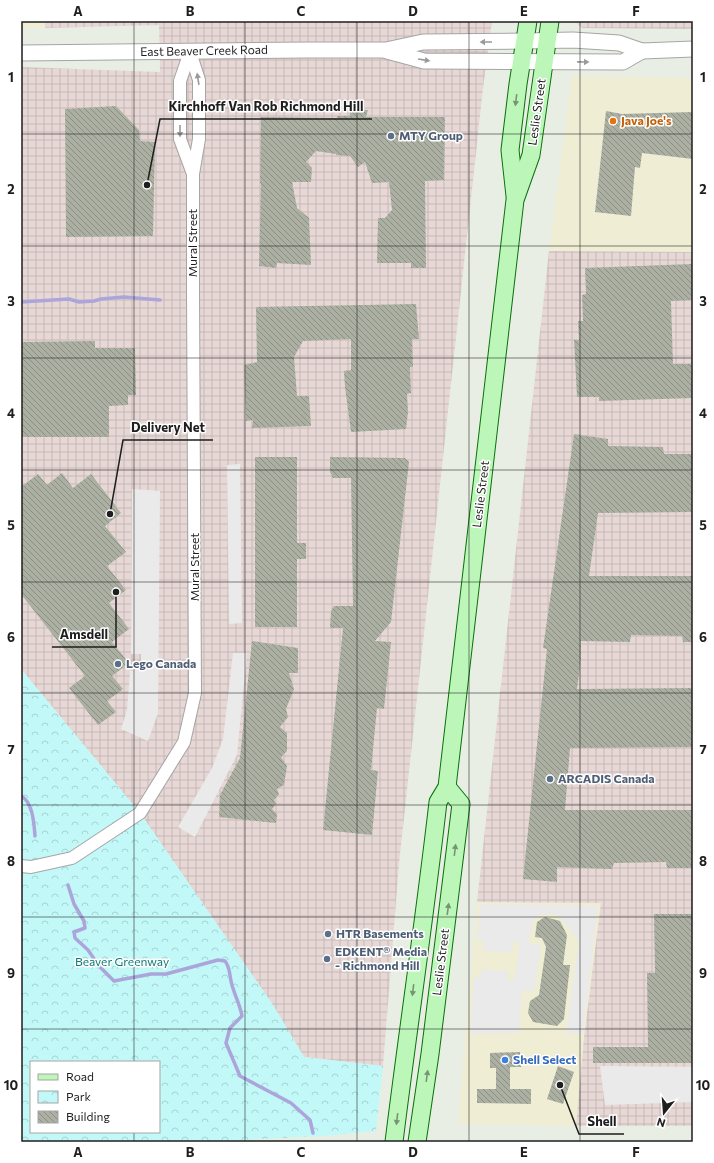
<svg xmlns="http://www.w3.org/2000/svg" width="714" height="1163" font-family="Commissioner,sans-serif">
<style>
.commercial{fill:#efedd3}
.industrial{fill:url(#industrial-grid)}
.park{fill:url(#park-crowns);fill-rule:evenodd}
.parking{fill:#eaeaea}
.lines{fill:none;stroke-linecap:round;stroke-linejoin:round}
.stream{stroke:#aca5db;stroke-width:3.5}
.building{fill:url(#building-back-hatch)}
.minor-casing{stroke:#a5a5a5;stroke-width:14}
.tertiary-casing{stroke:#a5a5a5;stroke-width:17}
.secondary-casing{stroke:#087109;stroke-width:19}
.minor{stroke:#fff;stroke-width:12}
.tertiary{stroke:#fff;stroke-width:15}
.secondary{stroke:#bcf7b9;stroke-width:17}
.oneway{fill:#9a9a9a}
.oneway2{fill:#759573}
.grid{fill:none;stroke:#1e1e1e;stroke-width:1;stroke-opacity:0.55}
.food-dot{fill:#e8710a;stroke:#fff;stroke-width:1.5}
.service-dot{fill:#5c6f8a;stroke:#fff;stroke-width:1.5}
.shop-dot{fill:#3f7fe0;stroke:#fff;stroke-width:1.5}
.labels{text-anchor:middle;stroke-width:3;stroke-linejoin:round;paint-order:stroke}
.street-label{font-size:12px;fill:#1e1e1e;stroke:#fff}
.food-label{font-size:12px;font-weight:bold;fill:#c56008;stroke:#fff;text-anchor:start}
.service-label{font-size:12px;font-weight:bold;fill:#4e5e75;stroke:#fff;text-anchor:start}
.park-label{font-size:12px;fill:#0f7977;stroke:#fff}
.shop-label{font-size:12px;font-weight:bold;fill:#366cbe;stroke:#fff;text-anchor:start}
.leader{fill:none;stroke:#1e1e1e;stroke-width:1.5}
.callout-dot{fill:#1e1e1e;stroke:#fff;stroke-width:1.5}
.callout-label{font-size:13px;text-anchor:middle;font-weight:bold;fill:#1e1e1e;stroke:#fff;stroke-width:3;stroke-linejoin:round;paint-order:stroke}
.neatline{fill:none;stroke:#1e1e1e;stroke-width:1.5}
.grid-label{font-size:13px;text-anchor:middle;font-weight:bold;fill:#1e1e1e}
</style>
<defs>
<pattern id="industrial-grid" width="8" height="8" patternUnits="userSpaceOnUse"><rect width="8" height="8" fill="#e7d8d6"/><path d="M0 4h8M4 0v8" fill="none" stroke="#c6b9b7"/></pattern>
<pattern id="park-crowns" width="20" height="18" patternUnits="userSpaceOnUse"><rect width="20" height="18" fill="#c2f8f7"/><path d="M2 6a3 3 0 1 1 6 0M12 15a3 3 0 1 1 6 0" fill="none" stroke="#a6d4d3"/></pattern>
<pattern id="building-back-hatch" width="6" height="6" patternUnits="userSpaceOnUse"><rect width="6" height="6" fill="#acb0a3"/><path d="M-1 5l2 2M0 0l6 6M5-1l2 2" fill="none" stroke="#8b8f84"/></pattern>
</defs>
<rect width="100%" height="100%" fill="#e8eee4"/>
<g class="commercial">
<rect x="21" y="21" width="24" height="7"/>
<path d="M572,76L693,78V252L549,251Z"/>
<path d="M477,902L601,903L584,1038L576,1126L458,1124Z"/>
</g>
<g class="industrial">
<path d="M45,21H492L483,88L399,864L383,1066L304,1057L273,1005L140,813L21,669V67L160,72L159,25L45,28Z"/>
<path d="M574,21H693V29L582,28Z"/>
<path d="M549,251L693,252V1126H576L584,1038L601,903L477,902Z"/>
</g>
<path class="park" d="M21,669L140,813L273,1005L304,1057L383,1066L376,1131L325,1136L197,1142H22L21,1129ZM31,1062H159V1132H31Z"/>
<g class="parking">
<path d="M240,464L242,623L229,624L227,465Z"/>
<path d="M132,489L160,491L158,713L148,741L121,729L127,710L130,671L141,669V654H131Z"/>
<path d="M233,653H247L237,755L195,837L178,827L212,768L223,739Z"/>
<path d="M480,904L598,906L583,1034L566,1033L579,942L566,924L555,914L540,915L533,921L528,943L541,945L534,991L522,990L519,1033L470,1034L474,977L480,978L482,969L509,971L508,982L513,980L515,978L519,947L518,943L513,941L512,952L483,951L484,941L477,940Z"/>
<path d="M600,1066L693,1067V1102L605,1105Z"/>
</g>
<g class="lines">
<g class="stream">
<path d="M21,302L69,299L79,302L94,301L101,299L124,297L160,300"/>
<path d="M21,796C33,802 34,824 35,836"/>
<path d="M68,885L74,904L84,921L85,928L74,932L75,938L88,950L99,966L114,981L151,974H166L218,960L225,961C231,969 229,976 232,985C235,996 240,1005 242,1016L230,1028L226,1043L240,1076L291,1103L310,1120L313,1133"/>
</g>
</g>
<g class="building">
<path d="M116,106L139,130L140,141L155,142L153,236L66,237L65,109Z"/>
<path d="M349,109L368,110L366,117H445L444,180L425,181L426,268H411V263H377L378,218H385L392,210L389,182L372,183L365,162L358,167L350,156L336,155V154L316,151L306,162L312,168L311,182H292L297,208L309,218L311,265L277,263L276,268L259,266L261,183H260L261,117L337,118V116H350Z"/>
<path d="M606,111L622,114L693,112V159L642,153L640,168L635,167L631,216L595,212Z"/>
<path d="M693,264V300L671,301L673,364H691L693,398L599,401V397H577L574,340H579L578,321H583L582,295L586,294L585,268Z"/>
<path d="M416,304L419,339H412L413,367H410L411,393L407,394L408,412L406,429L351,432L345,387L344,371L351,370V339L303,341L294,357L297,396H309L311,426L252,428L253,420L246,421L244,365L257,362L256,307Z"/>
<path d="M95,341V348H135L136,395H128V405L109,406V437H21V342Z"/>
<path d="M574,434L608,439V446L663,447L664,454H693V512L598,513L589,576H693V642H683L682,636L631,635L630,642L581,641V659L577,689L693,688V747L570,748L565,810H693V868H667L666,862L614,863L612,869L557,867V882L523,879L547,649L543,648Z"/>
<path d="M255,457H297V543H306V559H297V627H255Z"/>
<path d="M330,457L405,458L409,462L391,622L375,641L391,642L384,709L377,708L371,770L378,771L372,835L323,830L343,628H330L331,611L334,606H353L351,478H333L330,472Z"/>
<path d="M62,473L73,488L91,474L121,513L105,526L126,552L107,566L126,590L109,603L129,629L112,642L129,663L112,676L123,689L107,701L116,712L98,725L69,688L85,676L21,594V487L38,474L47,485Z"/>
<path d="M252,641L298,648V673H289L294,689L286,709L288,717L280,727L287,733V751L281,757L287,766L284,785L277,789L279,794L274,800L276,804L272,809L277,814L276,823L219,817L220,795L240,758Z"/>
<path d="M654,914H693V1063H593V1047H648L647,973H655Z"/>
<path d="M545,917L560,921L567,935L563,965H570L564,1019L557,1026L533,1022L528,1013L530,1001L539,995L546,947L542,938L535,937L537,922Z"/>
<path d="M520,1052L521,1067H510V1089H531V1104L477,1103V1089H496V1068H490V1053Z"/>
<path d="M558,1066L574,1072L563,1104L547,1099Z"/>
</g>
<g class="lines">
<defs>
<g id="minor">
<path d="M190,52L180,81V139L193,174"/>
<path d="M21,866L31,867L72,858L140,813L184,742L195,693L193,290V174L199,139V80L190,52"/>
</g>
<g id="tertiary">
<path d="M387,51L424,61L623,62L642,51"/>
<path d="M21,53L308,50H386L423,42L525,41L573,40L619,43L642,51L693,49"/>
</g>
<g id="secondary">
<path d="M515,196L510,150L518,84L528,21"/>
<path d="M394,1142C408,1029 425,916 438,802L447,787L515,200L531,155L550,21"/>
<path d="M417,1142L430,1054L461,804L447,787"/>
</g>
</defs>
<use href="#minor" class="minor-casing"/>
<use href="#tertiary" class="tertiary-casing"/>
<use href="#secondary" class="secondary-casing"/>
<use href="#minor" class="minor"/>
<use href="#tertiary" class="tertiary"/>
<use href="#secondary" class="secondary"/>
</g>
<defs><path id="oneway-solid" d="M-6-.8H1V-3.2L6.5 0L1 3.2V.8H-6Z"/></defs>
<g class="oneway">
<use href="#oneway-solid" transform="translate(486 42) rotate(-180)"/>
<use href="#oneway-solid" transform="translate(424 60) rotate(9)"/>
<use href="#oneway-solid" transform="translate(583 62) rotate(1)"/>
<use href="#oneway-solid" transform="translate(198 79) rotate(-99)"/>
<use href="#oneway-solid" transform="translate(180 131) rotate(90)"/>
</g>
<g class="oneway2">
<use href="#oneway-solid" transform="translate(516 100) rotate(97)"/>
<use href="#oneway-solid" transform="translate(455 850) rotate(-83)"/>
<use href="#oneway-solid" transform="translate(448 909) rotate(-82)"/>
<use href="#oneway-solid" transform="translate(413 990) rotate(97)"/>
<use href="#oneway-solid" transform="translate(427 1076) rotate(-82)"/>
<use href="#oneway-solid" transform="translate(397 1119) rotate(97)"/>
</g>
<path class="grid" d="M134,21V1062M245,21V1142M357,21V1142M469,21V1142M580,21V1142M21,134H693M21,246H693M21,358H693M21,470H693M21,582H693M21,693H693M21,805H693M21,917H693M21,1029H693M134,1132V1142"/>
<circle class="food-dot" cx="613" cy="121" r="4"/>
<g class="service-dot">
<circle cx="391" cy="136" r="4"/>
<circle cx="118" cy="664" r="4"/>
<circle cx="550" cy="779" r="4"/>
<circle cx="328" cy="934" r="4"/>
<circle cx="327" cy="959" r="4"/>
</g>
<circle class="shop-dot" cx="505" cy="1060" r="4"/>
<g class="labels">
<g class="street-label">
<text transform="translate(204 51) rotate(-1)" y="4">East Beaver Creek Road</text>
<text transform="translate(537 112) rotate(-82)" y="4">Leslie Street</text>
<text transform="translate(193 243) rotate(-90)" y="4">Mural Street</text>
<text transform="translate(481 494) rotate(-83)" y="4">Leslie Street</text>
<text transform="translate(195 567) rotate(-90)" y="4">Mural Street</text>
<text transform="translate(441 962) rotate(-83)" y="4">Leslie Street</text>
</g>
<g class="food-label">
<text x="621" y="125">Java Joe's</text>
</g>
<g class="service-label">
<text x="399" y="140">MTY Group</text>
<text x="126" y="668">Lego Canada</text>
<text x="558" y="783">ARCADIS Canada</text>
<text x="336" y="938">HTR Basements</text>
<text x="335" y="956">EDKENT® Media<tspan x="335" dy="14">- Richmond Hill</tspan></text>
</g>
<g class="park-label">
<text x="122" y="966">Beaver Greenway</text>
</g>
<g class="shop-label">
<text x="513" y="1064">Shell Select</text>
</g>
</g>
<path class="leader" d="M147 185L160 119H372M110 514L123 440H213M116 592L116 647H52M560 1085L579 1134H624"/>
<g class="callout-dot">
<circle cx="147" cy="185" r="4"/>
<circle cx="110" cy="514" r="4"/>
<circle cx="116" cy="592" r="4"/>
<circle cx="560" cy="1085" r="4"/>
</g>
<g class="callout-label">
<text x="266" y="111">Kirchhoff Van Rob Richmond Hill</text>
<text x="168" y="432">Delivery Net</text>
<text x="84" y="639">Amsdell</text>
<text x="602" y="1126">Shell</text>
</g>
<rect width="714" height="1163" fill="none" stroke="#ffffff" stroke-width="44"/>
<rect x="30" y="1061" width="130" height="72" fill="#ffffff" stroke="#a5a5a5"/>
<rect x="38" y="1074" width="20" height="6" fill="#bcf7b9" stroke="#a5a5a5"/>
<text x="66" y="1081" font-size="12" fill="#1e1e1e">Road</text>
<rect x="38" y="1091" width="20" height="12" fill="url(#park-crowns)" stroke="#a5a5a5"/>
<text x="66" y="1101" font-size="12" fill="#1e1e1e">Park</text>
<rect x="38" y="1111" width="20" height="12" fill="url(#building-back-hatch)" stroke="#a5a5a5"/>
<text x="66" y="1121" font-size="12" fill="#1e1e1e">Building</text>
<g transform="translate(664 1113) rotate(197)" stroke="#ffffff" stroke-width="3" paint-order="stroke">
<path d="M0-3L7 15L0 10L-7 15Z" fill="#1e1e1e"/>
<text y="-6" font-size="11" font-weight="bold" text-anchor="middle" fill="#1e1e1e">N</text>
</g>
<rect x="22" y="22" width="670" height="1119" class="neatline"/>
<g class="grid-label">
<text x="78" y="16">A</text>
<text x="190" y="16">B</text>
<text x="301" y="16">C</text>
<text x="413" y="16">D</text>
<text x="524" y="16">E</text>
<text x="636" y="16">F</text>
<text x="11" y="82">1</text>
<text x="703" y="82">1</text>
<text x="11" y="194">2</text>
<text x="703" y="194">2</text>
<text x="11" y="306">3</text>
<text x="703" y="306">3</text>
<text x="11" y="418">4</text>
<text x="703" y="418">4</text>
<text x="11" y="530">5</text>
<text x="703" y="530">5</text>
<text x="11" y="642">6</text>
<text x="703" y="642">6</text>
<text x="11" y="754">7</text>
<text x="703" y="754">7</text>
<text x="11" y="866">8</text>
<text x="703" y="866">8</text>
<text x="11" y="978">9</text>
<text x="703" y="978">9</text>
<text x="11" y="1090">10</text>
<text x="703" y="1090">10</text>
<text x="78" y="1157">A</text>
<text x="190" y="1157">B</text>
<text x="301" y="1157">C</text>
<text x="413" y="1157">D</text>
<text x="524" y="1157">E</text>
<text x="636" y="1157">F</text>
</g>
</svg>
